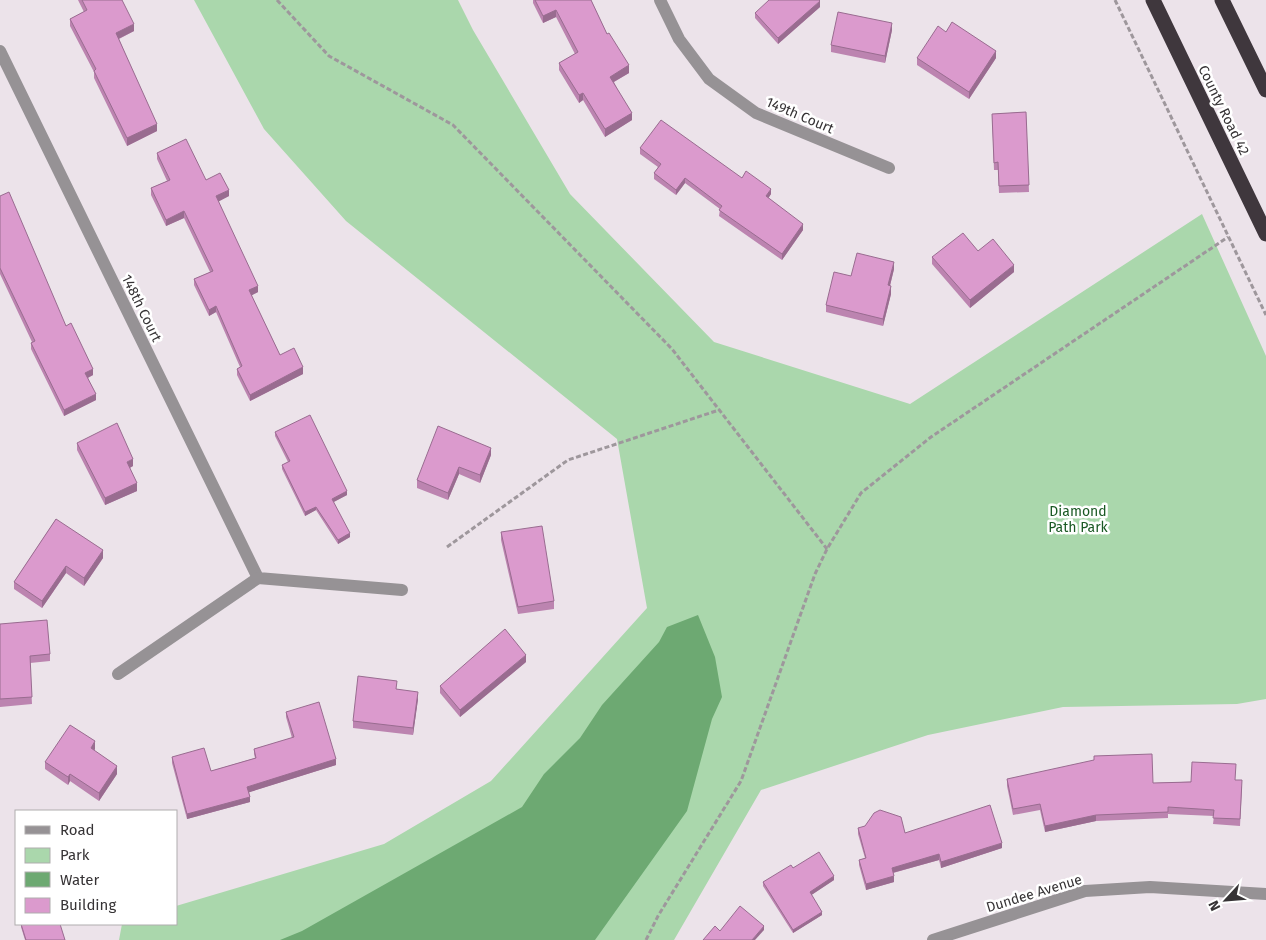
<svg xmlns="http://www.w3.org/2000/svg" width="1266" height="940" font-family="'Fira Sans',sans-serif">
<style>
.green{fill:#aad7ac}
.water{fill:#6da972}
.lines{fill:none;stroke-linecap:round;stroke-linejoin:round}
.path{stroke:#9e979c;stroke-width:3;stroke-dasharray:5 2.5;stroke-linecap:butt}
.minor{stroke:#969295;stroke-width:12}
.highway{stroke:#3f373d;stroke-width:15}
.wall{fill:#bc84b0}
.shaded-wall{fill:#996c90}
.building{fill:#db9acd;stroke:#996c90}
.labels{text-anchor:middle;stroke-width:5;stroke-linejoin:round;paint-order:stroke}
.street-label{font-size:14px;fill:#363335;stroke:#fff}
.park-label{font-size:14px;fill:#1a5924;stroke:#fff}
</style>
<rect width="100%" height="100%" fill="#ece3ea"/>
<path class="green" d="M194,0H458L473,30L570,194L714,342L910,404L1202,214L1266,356V699L1237,704L1063,707L928,735L761,790L674,940H119L122,924H176V906L384,844L491,781L647,608L617,439L346,221L264,129Z"/>
<path class="water" d="M698,615L715,657L722,697L712,719L687,811L595,940H280L302,931L522,807L544,774L580,738L602,705L659,642L667,627Z"/>
<g class="lines">
<g class="path">
<path d="M277,0L329,56L453,125L672,349L827,549"/>
<path d="M1115,0L1266,315"/>
<path d="M447,547L568,460L719,410"/>
<path d="M646,940L658,916L741,781L815,574L827,549L861,493L931,437L1228,237"/>
</g>
<g class="minor">
<path d="M660,0L679,39L709,79L756,113L889,168"/>
<path d="M0,51L258,578L402,590"/>
<path d="M118,674L258,578"/>
<path d="M933,940L1085,891L1150,887L1266,894"/>
</g>
<g class="highway">
<path d="M1153,0L1266,234"/>
<path d="M1222,0L1266,90"/>
</g>
</g>
<g class="wall">
<path d="M78,0H122L134,31L119,39L157,131L127,146L94,78V72L70,26V19L84,12Z"/>
<path d="M533,0H591L607,34L629,73L614,82L632,120L605,137L583,100L579,103L559,70V63L575,54L556,17L543,23L533,3Z"/>
<path d="M820,7L778,44L755,18V13Z"/>
<path d="M892,30L885,63L831,52V45Z"/>
<path d="M946,32L996,58L969,99L917,65V58Z"/>
<path d="M1026,112L1029,192L999,193L998,170H994L992,114Z"/>
<path d="M640,148L742,178L771,194L768,198L803,230L782,260L719,216L720,209L685,183L676,195L654,179V173L658,167L640,154Z"/>
<path d="M157,153L206,180L229,196L218,201L258,292L251,295L280,355L303,374L250,401L237,375V369L240,367L216,312L209,316L194,285V279L210,272L184,218L166,226L151,195V188L167,181L157,159Z"/>
<path d="M0,196L66,326L93,375L88,378L96,400L64,416L31,349V343L32,342L0,274Z"/>
<path d="M932,257L1014,272L970,308L932,264Z"/>
<path d="M894,269L890,286L891,294L883,326L826,312V305L851,276Z"/>
<path d="M275,432L347,495L333,502L350,537L338,544L316,510L305,516L282,469V465L288,462L275,436Z"/>
<path d="M77,443L133,466L130,468L137,491L105,505L77,450Z"/>
<path d="M491,455L480,483L459,474L448,500L417,488V480Z"/>
<path d="M56,519L103,558L84,586L66,573L42,608L14,589V582Z"/>
<path d="M501,532L554,601V609L518,614L501,540Z"/>
<path d="M0,624L50,654V661L30,663L32,704L0,707Z"/>
<path d="M526,662L460,717L440,693V686Z"/>
<path d="M397,689L418,699L413,735L353,728V721Z"/>
<path d="M286,712L336,765L249,792L250,802L187,819L172,763V757L211,771L255,758L254,754V749L292,738L286,717Z"/>
<path d="M95,749L94,751L117,774L99,801L70,781L68,785L45,769V762Z"/>
<path d="M1007,779L1153,783L1235,780L1242,787L1240,826L1213,824L1214,816L1168,814V818L1096,821L1045,832L1040,810L1013,815L1007,786Z"/>
<path d="M858,828L905,833L1002,848L941,868L939,860L893,873L894,882L866,890L859,865V860L865,858L858,834Z"/>
<path d="M793,868L834,880L811,895L822,915L793,933L763,886V882Z"/>
<path d="M21,924L65,940H25L21,927Z"/>
</g>
<g class="shaded-wall">
<path d="M820,1V7L778,44V38Z"/>
<path d="M556,10V17L543,23V16Z"/>
<path d="M892,23V30L885,63V56Z"/>
<path d="M134,24V31L116,40V33Z"/>
<path d="M996,51V58L969,99V92Z"/>
<path d="M629,65V73L610,84V77Z"/>
<path d="M583,93V100L579,103V95Z"/>
<path d="M632,113V120L605,137V129Z"/>
<path d="M157,124V131L127,146V138Z"/>
<path d="M685,178V183L676,195V190Z"/>
<path d="M771,189V194L766,202V196Z"/>
<path d="M229,190V196L216,203V196Z"/>
<path d="M184,211V218L166,226V220Z"/>
<path d="M803,224V230L782,260V254Z"/>
<path d="M894,262V269L888,293V285Z"/>
<path d="M1014,265V272L970,308V300Z"/>
<path d="M258,286V292L249,297V290Z"/>
<path d="M891,286V294L883,326V319Z"/>
<path d="M216,306V312L209,316V310Z"/>
<path d="M303,367V374L250,401V395Z"/>
<path d="M93,369V375L85,379V373Z"/>
<path d="M96,394V400L64,416V410Z"/>
<path d="M491,448V455L480,483V475Z"/>
<path d="M133,459V466L127,469V462Z"/>
<path d="M459,467V474L448,500V493Z"/>
<path d="M137,483V491L105,505V498Z"/>
<path d="M347,491V495L332,503V499Z"/>
<path d="M316,507V510L305,516V512Z"/>
<path d="M350,533V537L338,544V540Z"/>
<path d="M103,550V558L84,586V578Z"/>
<path d="M66,566V573L42,608V601Z"/>
<path d="M526,655V662L460,717V710Z"/>
<path d="M418,692V699L413,735V728Z"/>
<path d="M95,741V749L91,756V748Z"/>
<path d="M336,759V765L247,793V787Z"/>
<path d="M117,766V774L99,801V793Z"/>
<path d="M70,774V781L68,785V777Z"/>
<path d="M250,797V802L187,819V814Z"/>
<path d="M1096,815V821L1045,832V826Z"/>
<path d="M1002,843V848L941,868V862Z"/>
<path d="M939,854V860L892,873V868Z"/>
<path d="M834,876V880L810,896V892Z"/>
<path d="M894,876V882L866,890V884Z"/>
<path d="M822,912V915L793,933V930Z"/>
<path d="M764,926V930L755,940H752Z"/>
</g>
<g class="building">
<path d="M82,0H122L134,24L116,33L157,124L127,138L94,71L96,69L70,19L87,10Z"/>
<path d="M535,0H591L607,34L609,33L629,65L610,77L632,113L605,129L583,93L579,95L559,63L578,52L556,10L543,16Z"/>
<path d="M769,0H819L820,1L778,38L755,13Z"/>
<path d="M838,12L892,23L885,56L831,45Z"/>
<path d="M952,22L996,51L969,92L917,58L938,26L946,32Z"/>
<path d="M1026,112L1029,185L999,186L998,162L994,163L992,114Z"/>
<path d="M661,120L742,178L746,171L771,189L766,196L803,224L782,254L719,210L722,206L685,178L676,190L654,173L661,164L640,148Z"/>
<path d="M186,139L206,180L220,173L229,190L216,196L258,286L249,290L280,355L294,348L303,367L250,395L237,369L242,366L216,306L209,310L194,279L213,271L184,211L166,220L151,188L170,180L157,153Z"/>
<path d="M9,192L66,326L71,323L93,369L85,373L96,394L64,410L31,343L35,341L0,268V196Z"/>
<path d="M963,233L978,251L993,239L1014,265L970,300L932,257Z"/>
<path d="M857,253L894,262L888,285L891,286L883,319L826,305L834,272L851,276Z"/>
<path d="M310,415L347,491L332,499L350,533L338,540L316,507L305,512L282,465L290,461L275,432Z"/>
<path d="M117,423L133,459L127,462L137,483L105,498L77,443Z"/>
<path d="M438,426L491,448L480,475L459,467L448,493L417,480Z"/>
<path d="M56,519L103,550L84,578L66,566L42,601L14,582Z"/>
<path d="M542,526L554,601L518,607L501,532Z"/>
<path d="M47,620L50,654L30,656L32,697L0,699V624Z"/>
<path d="M505,629L526,655L460,710L440,686Z"/>
<path d="M358,676L397,681L396,689L418,692L413,728L353,721Z"/>
<path d="M319,702L336,759L247,787L250,797L187,814L172,757L204,748L211,771L256,758L254,749L294,737L286,712Z"/>
<path d="M70,725L95,741L91,748L117,766L99,793L70,774L68,777L45,762Z"/>
<path d="M1152,754L1153,783L1191,782L1192,762L1236,764L1235,780H1242L1240,819L1213,818L1214,810L1168,807V812L1096,815L1045,826L1040,804L1013,809L1007,779L1094,760V756Z"/>
<path d="M990,805L1002,843L941,862L939,854L892,868L894,876L866,884L859,860L866,858L858,828L865,826L874,813L880,810L901,817L905,833Z"/>
<path d="M819,852L834,876L810,892L822,912L793,930L763,882L791,865L793,868Z"/>
<path d="M740,906L764,926L752,940H703L715,926L720,931Z"/>
<path d="M21,924H60L65,940H26Z"/>
</g>
<g class="labels">
<g class="street-label">
<text transform="translate(1224 110) rotate(64)" y="5">County Road 42</text>
<text transform="translate(800 115) rotate(23)" y="5">149th Court</text>
<text transform="translate(142 308) rotate(64)" y="5">148th Court</text>
<text transform="translate(1034 893) rotate(-17)" y="5">Dundee Avenue</text>
</g>
<g class="park-label">
<text x="1078" y="516">Diamond<tspan x="1078" dy="16">Path Park</tspan></text>
</g>
</g>
<rect x="15" y="810" width="162" height="115" fill="#ffffff" stroke="#afadae"/>
<rect x="25" y="826" width="25" height="8" fill="#969295" stroke="#afadae"/>
<text x="60" y="835" font-size="15" fill="#363335">Road</text>
<rect x="25" y="848" width="25" height="15" fill="#aad7ac" stroke="#afadae"/>
<text x="60" y="860" font-size="15" fill="#363335">Park</text>
<rect x="25" y="872" width="25" height="15" fill="#6da972" stroke="#afadae"/>
<text x="60" y="885" font-size="15" fill="#363335">Water</text>
<rect x="25" y="898" width="25" height="15" fill="#db9acd" stroke="#afadae"/>
<text x="60" y="910" font-size="15" fill="#363335">Building</text>
<g transform="translate(1226 900) rotate(244)" stroke="#ffffff" stroke-width="4" paint-order="stroke">
<path d="M0-4L9 19L0 12L-9 19Z" fill="#363335"/>
<text y="-8" font-size="14" font-weight="bold" text-anchor="middle" fill="#363335">N</text>
</g>
</svg>
